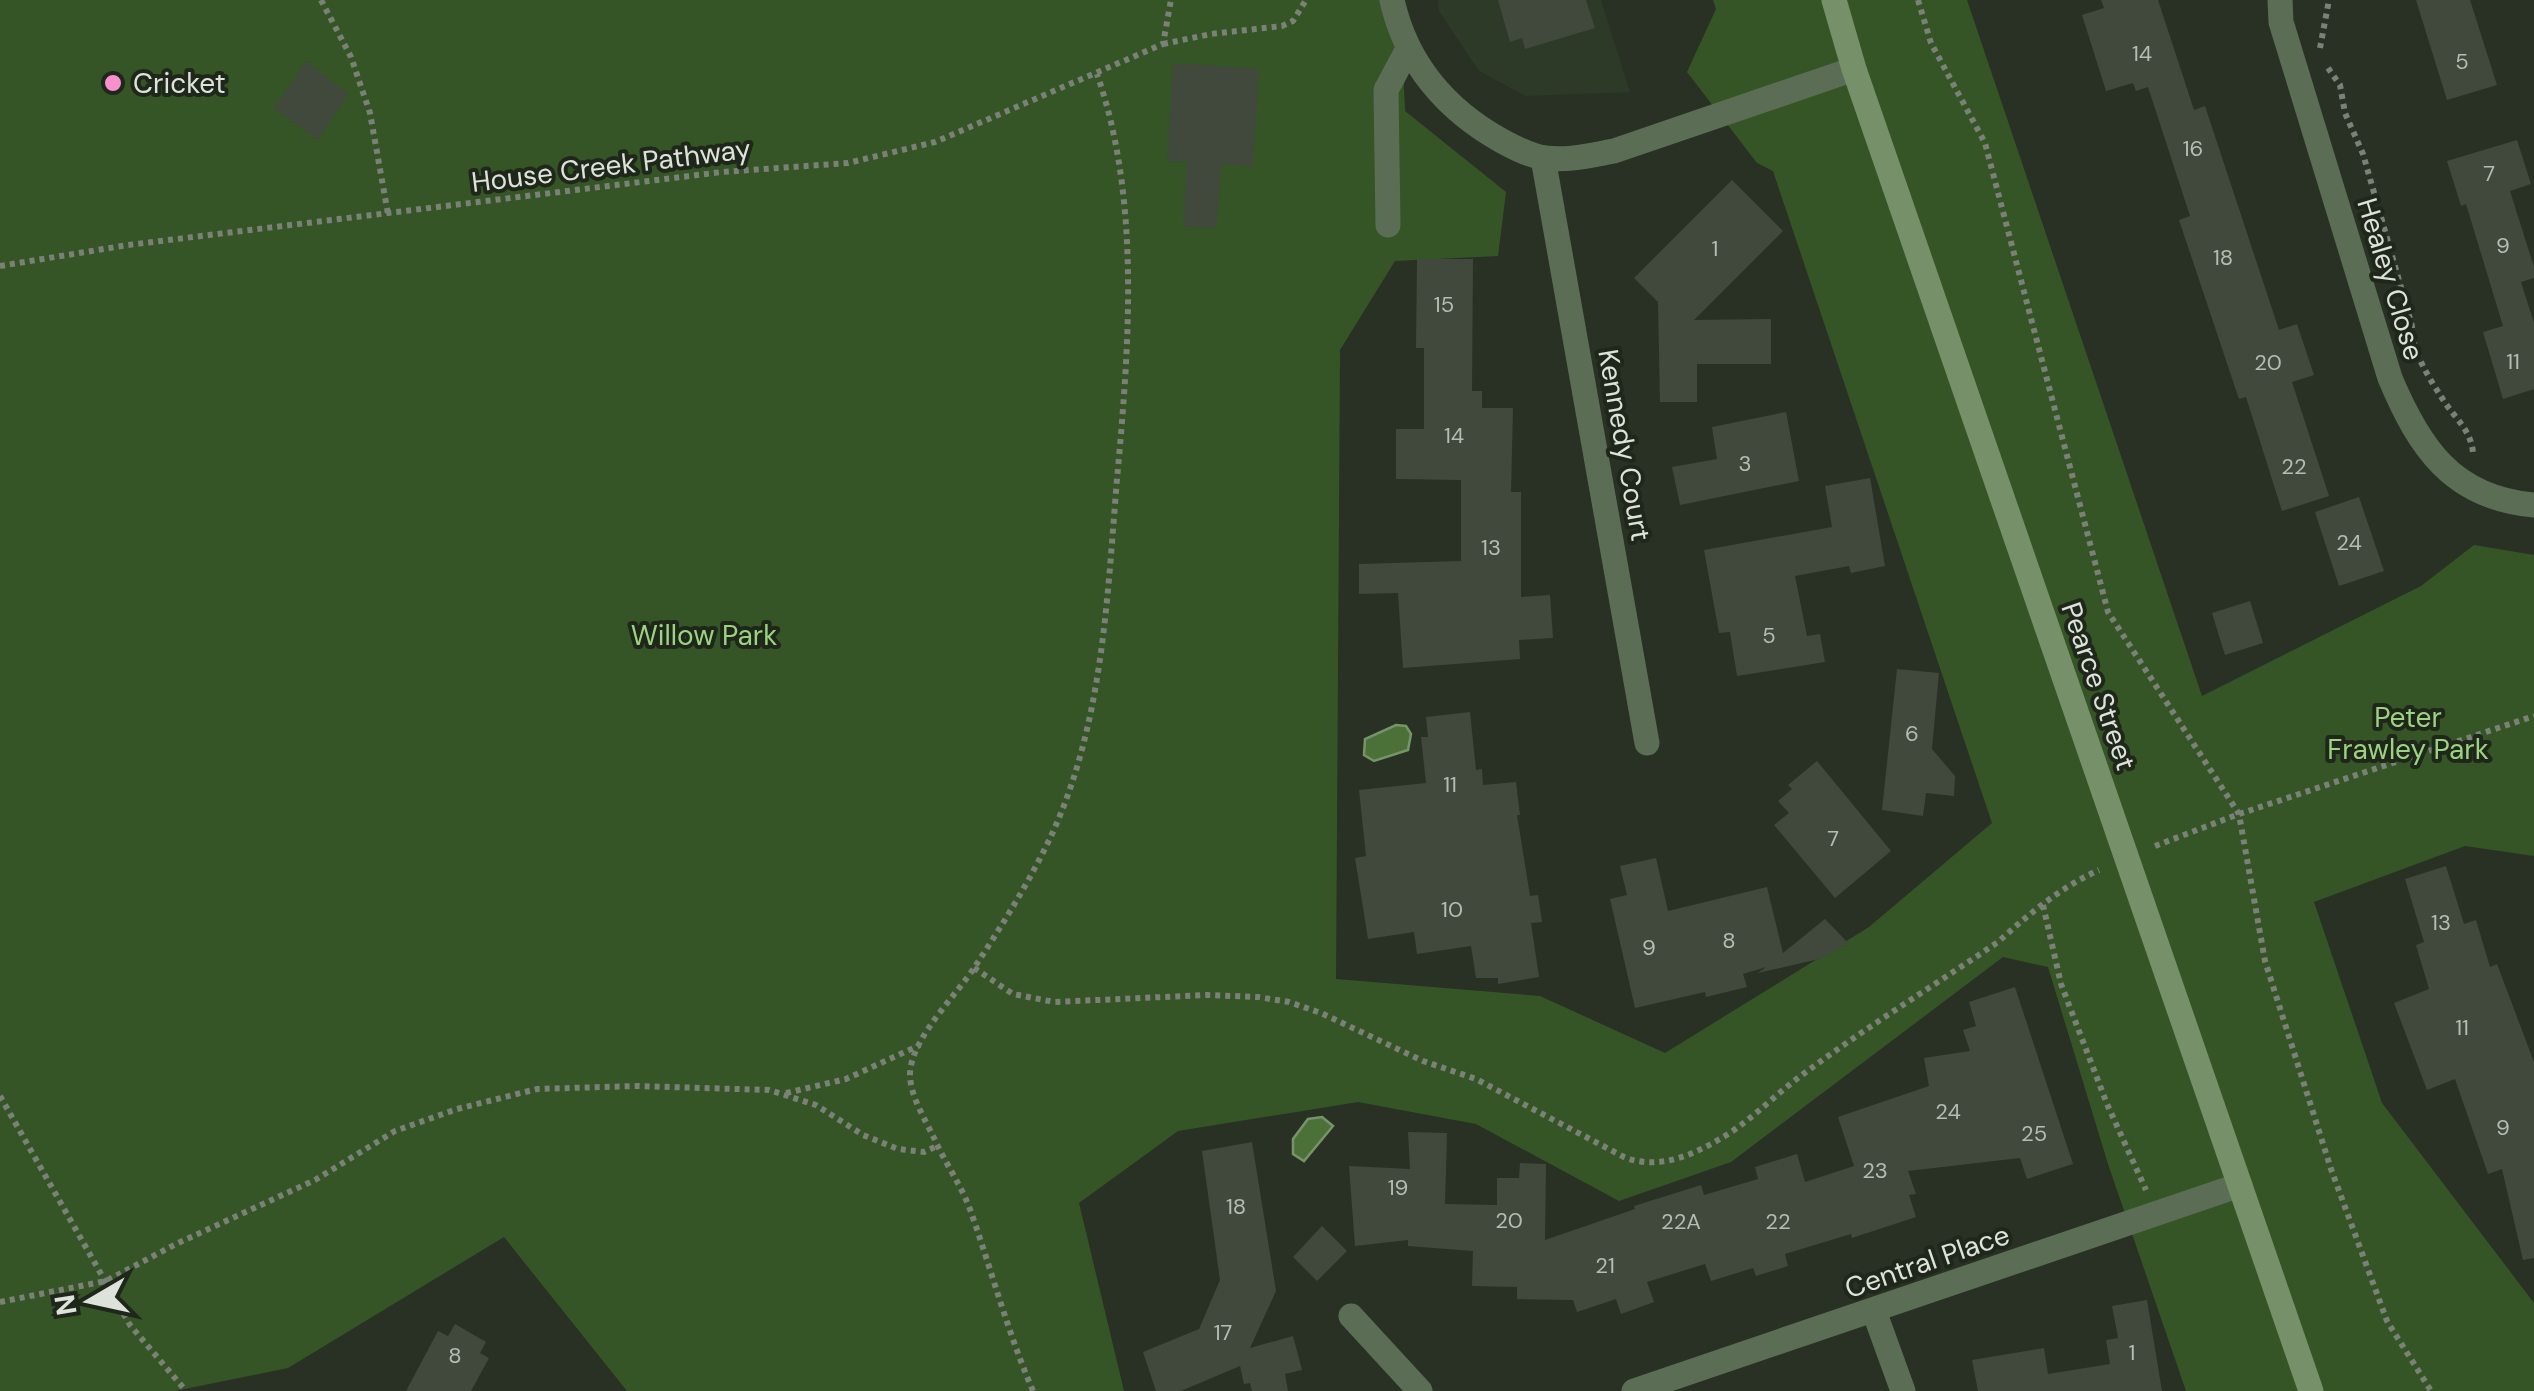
<svg xmlns="http://www.w3.org/2000/svg" width="2534" height="1391" font-family="'DM Sans',sans-serif">
<style>
.built{fill:#2e3a28}
.green{fill:#365526}
.water{fill:#4b7138;stroke:#779369;stroke-width:2.5}
.building{fill:#40493c}
.lines{fill:none;stroke-linecap:round;stroke-linejoin:round}
.path{stroke:#7a8177;stroke-width:6;stroke-dasharray:5 5;stroke-linecap:butt}
.street{stroke:#5c6d55;stroke-width:25}
.secondary{stroke:#769069;stroke-width:25}
.poi-dot{fill:#f890cb;stroke:#1f271b;stroke-width:4}
.labels{text-anchor:middle;stroke-width:8;stroke-linejoin:round;paint-order:stroke}
.number-label{font-size:22px;fill:#b6bcb3}
.poi-label{font-size:28px;fill:#dde3db;stroke:#1f271b;text-anchor:start}
.street-label{font-size:28px;fill:#dde3db;stroke:#1f271b}
.park-label{font-size:28px;fill:#9cd381;stroke:#1f271b}
</style>
<rect width="100%" height="100%" fill="#293125"/>
<path class="built" d="M1438,0H1601L1630,92L1526,96L1479,71L1439,11Z"/>
<path class="green" d="M0,0H1400L1405,111L1506,192L1498,256L1395,261L1340,350L1336,979L1540,996L1665,1053L1869,927L1992,823L1773,171L1757,163L1687,72L1716,9L1713,0H1967L2202,696L2421,586L2474,545L2534,555V856L2465,846L2314,902L2382,1103L2534,1303V1391H2186L2108,1164L2048,967L2003,957L1731,1162L1619,1201L1476,1124L1358,1102L1178,1131L1079,1203L1124,1391H627L504,1237L288,1368L175,1391H0Z"/>
<g class="water">
<path d="M1396,725L1406,726L1411,734L1408,750L1374,761L1364,755L1365,739Z"/>
<path d="M1322,1117L1333,1126L1304,1161L1293,1154V1139L1308,1119Z"/>
</g>
<g class="building">
<path d="M1498,0H1586L1595,28L1525,49L1522,38L1510,42Z"/>
<path d="M2101,0H2158L2194,110L2205,106L2279,330L2297,324L2314,375L2292,382L2329,496L2282,511L2246,397L2239,399L2179,220L2190,216L2148,87L2136,91L2133,83L2106,91L2082,15L2104,8Z"/>
<path d="M2416,0H2470L2497,85L2447,100Z"/>
<path d="M306,61L348,94L318,140L274,108Z"/>
<path d="M1173,63L1259,69L1253,167L1222,164L1216,228L1183,226L1187,162L1167,161Z"/>
<path d="M2517,140L2531,184L2510,191L2534,267V278L2521,282L2534,323V389L2503,399L2483,332L2503,326L2466,204L2461,206L2447,161Z"/>
<path d="M1732,180L1783,231L1694,320L1771,319V364H1697V402H1660L1658,302L1634,278Z"/>
<path d="M1417,259H1473L1472,391H1482V408H1513L1511,492H1521V597L1550,595L1553,638L1519,640L1520,659L1403,668L1398,593L1359,594V564L1461,561V480L1396,479V429H1424V348H1416Z"/>
<path d="M1786,412L1799,481L1680,505L1672,467L1717,459L1712,427Z"/>
<path d="M1870,478L1885,566L1851,573L1849,566L1795,576L1807,636L1820,634L1825,662L1737,676L1730,632L1719,633L1704,550L1832,527L1825,486Z"/>
<path d="M2359,497L2384,571L2339,586L2315,512Z"/>
<path d="M2250,601L2263,643L2225,655L2212,613Z"/>
<path d="M1897,669L1939,673L1932,749L1955,776L1954,796L1926,793L1923,816L1882,810Z"/>
<path d="M1470,712L1476,770L1482,769L1483,785L1516,782L1520,815H1517L1530,896L1538,895L1542,922L1531,923L1539,977L1498,984V978H1476L1471,946L1417,954L1414,932L1368,939L1355,858L1366,856L1359,790L1426,783L1421,737H1428L1426,717Z"/>
<path d="M1817,761L1891,851L1835,898L1774,825L1789,813L1778,801L1792,789L1788,785Z"/>
<path d="M1656,858L1668,911L1767,887L1783,953L1825,919L1848,943L1823,958L1758,973L1766,967L1743,974L1747,987L1706,997L1705,992L1635,1008L1610,899L1627,895L1620,866Z"/>
<path d="M2446,866L2464,924L2476,920L2490,967L2497,964L2534,1062V1258L2523,1260L2502,1169L2488,1174L2455,1079L2427,1090L2394,1003L2429,989L2416,945L2424,942L2405,879Z"/>
<path d="M2015,987L2073,1164L2027,1179L2020,1158L1908,1171L1916,1194L1909,1195L1916,1217L1852,1238L1851,1234L1785,1254L1788,1266L1756,1276L1753,1268L1711,1281L1705,1264L1647,1282L1654,1302L1621,1314L1616,1299L1577,1312L1573,1300L1517,1299V1287L1472,1286L1473,1251L1408,1246V1240L1355,1246L1349,1166L1410,1169L1408,1132L1447,1133L1445,1204L1497,1205V1178H1519L1520,1163L1546,1164L1545,1240L1635,1209L1634,1206L1701,1185L1704,1195L1758,1179L1755,1167L1797,1154L1805,1182L1854,1166L1838,1117L1929,1086L1924,1058L1970,1051L1963,1030L1976,1026L1969,1002Z"/>
<path d="M1252,1142L1276,1291L1250,1348L1293,1336L1302,1370L1285,1374L1288,1391H1252L1250,1383L1244,1384L1240,1366L1181,1391H1156L1143,1352L1199,1329L1220,1280L1202,1151Z"/>
<path d="M1322,1226L1347,1251L1317,1281L1293,1257Z"/>
<path d="M2147,1300L2162,1391H1978L1972,1360L2044,1348L2048,1374L2110,1364L2106,1340L2118,1338L2112,1306Z"/>
<path d="M455,1324L486,1342L480,1353L489,1358L471,1391H406L438,1331L448,1336Z"/>
</g>
<g class="lines">
<g class="path">
<path d="M321,0L351,57L370,113L388,214"/>
<path d="M1918,0L1931,43L1985,143L2108,612L2239,814L2265,961L2331,1169L2387,1321L2431,1391"/>
<path d="M1163,44L1211,34L1282,26L1293,21L1306,0"/>
<path d="M2320,48L2329,0"/>
<path d="M2328,68L2340,85L2345,113L2363,154L2412,326C2411,350 2429,378 2442,398C2454,418 2471,429 2473,453"/>
<path d="M0,266L128,245L722,172L848,163L935,142L1163,44L1171,0"/>
<path d="M2155,846L2239,814L2534,716"/>
<path d="M2043,905L2061,984L2107,1104L2146,1190"/>
<path d="M974,968L1013,994L1054,1002L1207,995L1258,997L1289,1002L1321,1013L1423,1061L1476,1079L1624,1157C1656,1170 1689,1157 1718,1140C1749,1123 1773,1096 1802,1075C1865,1028 1933,986 1998,942C2029,914 2061,887 2099,870"/>
<path d="M786,1093L846,1079L920,1045"/>
<path d="M0,1096L130,1325L186,1391"/>
<path d="M0,1302L106,1281L176,1244L315,1180L395,1131L457,1109L537,1089L636,1086L769,1090L816,1105L863,1135L898,1149L924,1152L937,1146"/>
<path d="M1033,1391C1008,1333 992,1272 971,1212C962,1186 945,1163 934,1138C925,1119 910,1096 910,1074C911,1038 957,995 976,965C1003,924 1031,879 1052,834C1103,722 1107,600 1117,479C1129,348 1141,200 1097,74"/>
</g>
<g class="street">
<path d="M1392,0C1406,63 1446,110 1502,141C1515,148 1530,156 1545,158C1568,161 1592,155 1614,151L1854,69"/>
<path d="M2280,0L2281,22L2390,378C2419,447 2452,498 2534,505"/>
<path d="M1543,158L1647,743"/>
<path d="M1388,225L1386,90L1408,49"/>
<path d="M1874,1311L1903,1391"/>
<path d="M1351,1316L1420,1391"/>
<path d="M1634,1391L2240,1185"/>
</g>
<path class="secondary" d="M1834,0L1854,69L2311,1391"/>
</g>
<circle class="poi-dot" cx="113" cy="83" r="10"/>
<g class="labels">
<g class="number-label">
<text x="2142" y="61">14</text>
<text x="2462" y="69">5</text>
<text x="2193" y="156">16</text>
<text x="2489" y="181">7</text>
<text x="2503" y="253">9</text>
<text x="1715" y="256">1</text>
<text x="2223" y="265">18</text>
<text x="1444" y="312">15</text>
<text x="2513" y="369">11</text>
<text x="2268" y="370">20</text>
<text x="1454" y="443">14</text>
<text x="1745" y="471">3</text>
<text x="2294" y="474">22</text>
<text x="2349" y="550">24</text>
<text x="1491" y="555">13</text>
<text x="1769" y="643">5</text>
<text x="1912" y="741">6</text>
<text x="1450" y="792">11</text>
<text x="1833" y="846">7</text>
<text x="1452" y="917">10</text>
<text x="2441" y="930">13</text>
<text x="1729" y="948">8</text>
<text x="1649" y="955">9</text>
<text x="2462" y="1035">11</text>
<text x="1948" y="1119">24</text>
<text x="2503" y="1135">9</text>
<text x="2034" y="1141">25</text>
<text x="1875" y="1178">23</text>
<text x="1398" y="1195">19</text>
<text x="1236" y="1214">18</text>
<text x="1509" y="1228">20</text>
<text x="1681" y="1229">22A</text>
<text x="1778" y="1229">22</text>
<text x="1605" y="1273">21</text>
<text x="1223" y="1340">17</text>
<text x="2132" y="1360">1</text>
<text x="455" y="1363">8</text>
</g>
<g class="poi-label">
<text x="133" y="93">Cricket</text>
</g>
<g class="street-label">
<text transform="translate(611 165) rotate(-7)" y="10">House Creek Pathway</text>
<text transform="translate(2391 279) rotate(73)" y="10">Healey Close</text>
<text transform="translate(1625 445) rotate(80)" y="10">Kennedy Court</text>
<text transform="translate(2099 686) rotate(71)" y="10">Pearce Street</text>
<text transform="translate(1927 1261) rotate(-19)" y="10">Central Place</text>
</g>
<g class="park-label">
<text x="704" y="645">Willow Park</text>
<text x="2408" y="727">Peter<tspan x="2408" dy="32">Frawley Park</tspan></text>
</g>
</g>
<g transform="translate(90 1301) rotate(261)" stroke="#1f271b" stroke-width="8" paint-order="stroke">
<path d="M0-8L18 38L0 25L-18 38Z" fill="#dde3db"/>
<text y="-15" font-size="28" font-weight="bold" text-anchor="middle" fill="#dde3db">N</text>
</g>
</svg>
